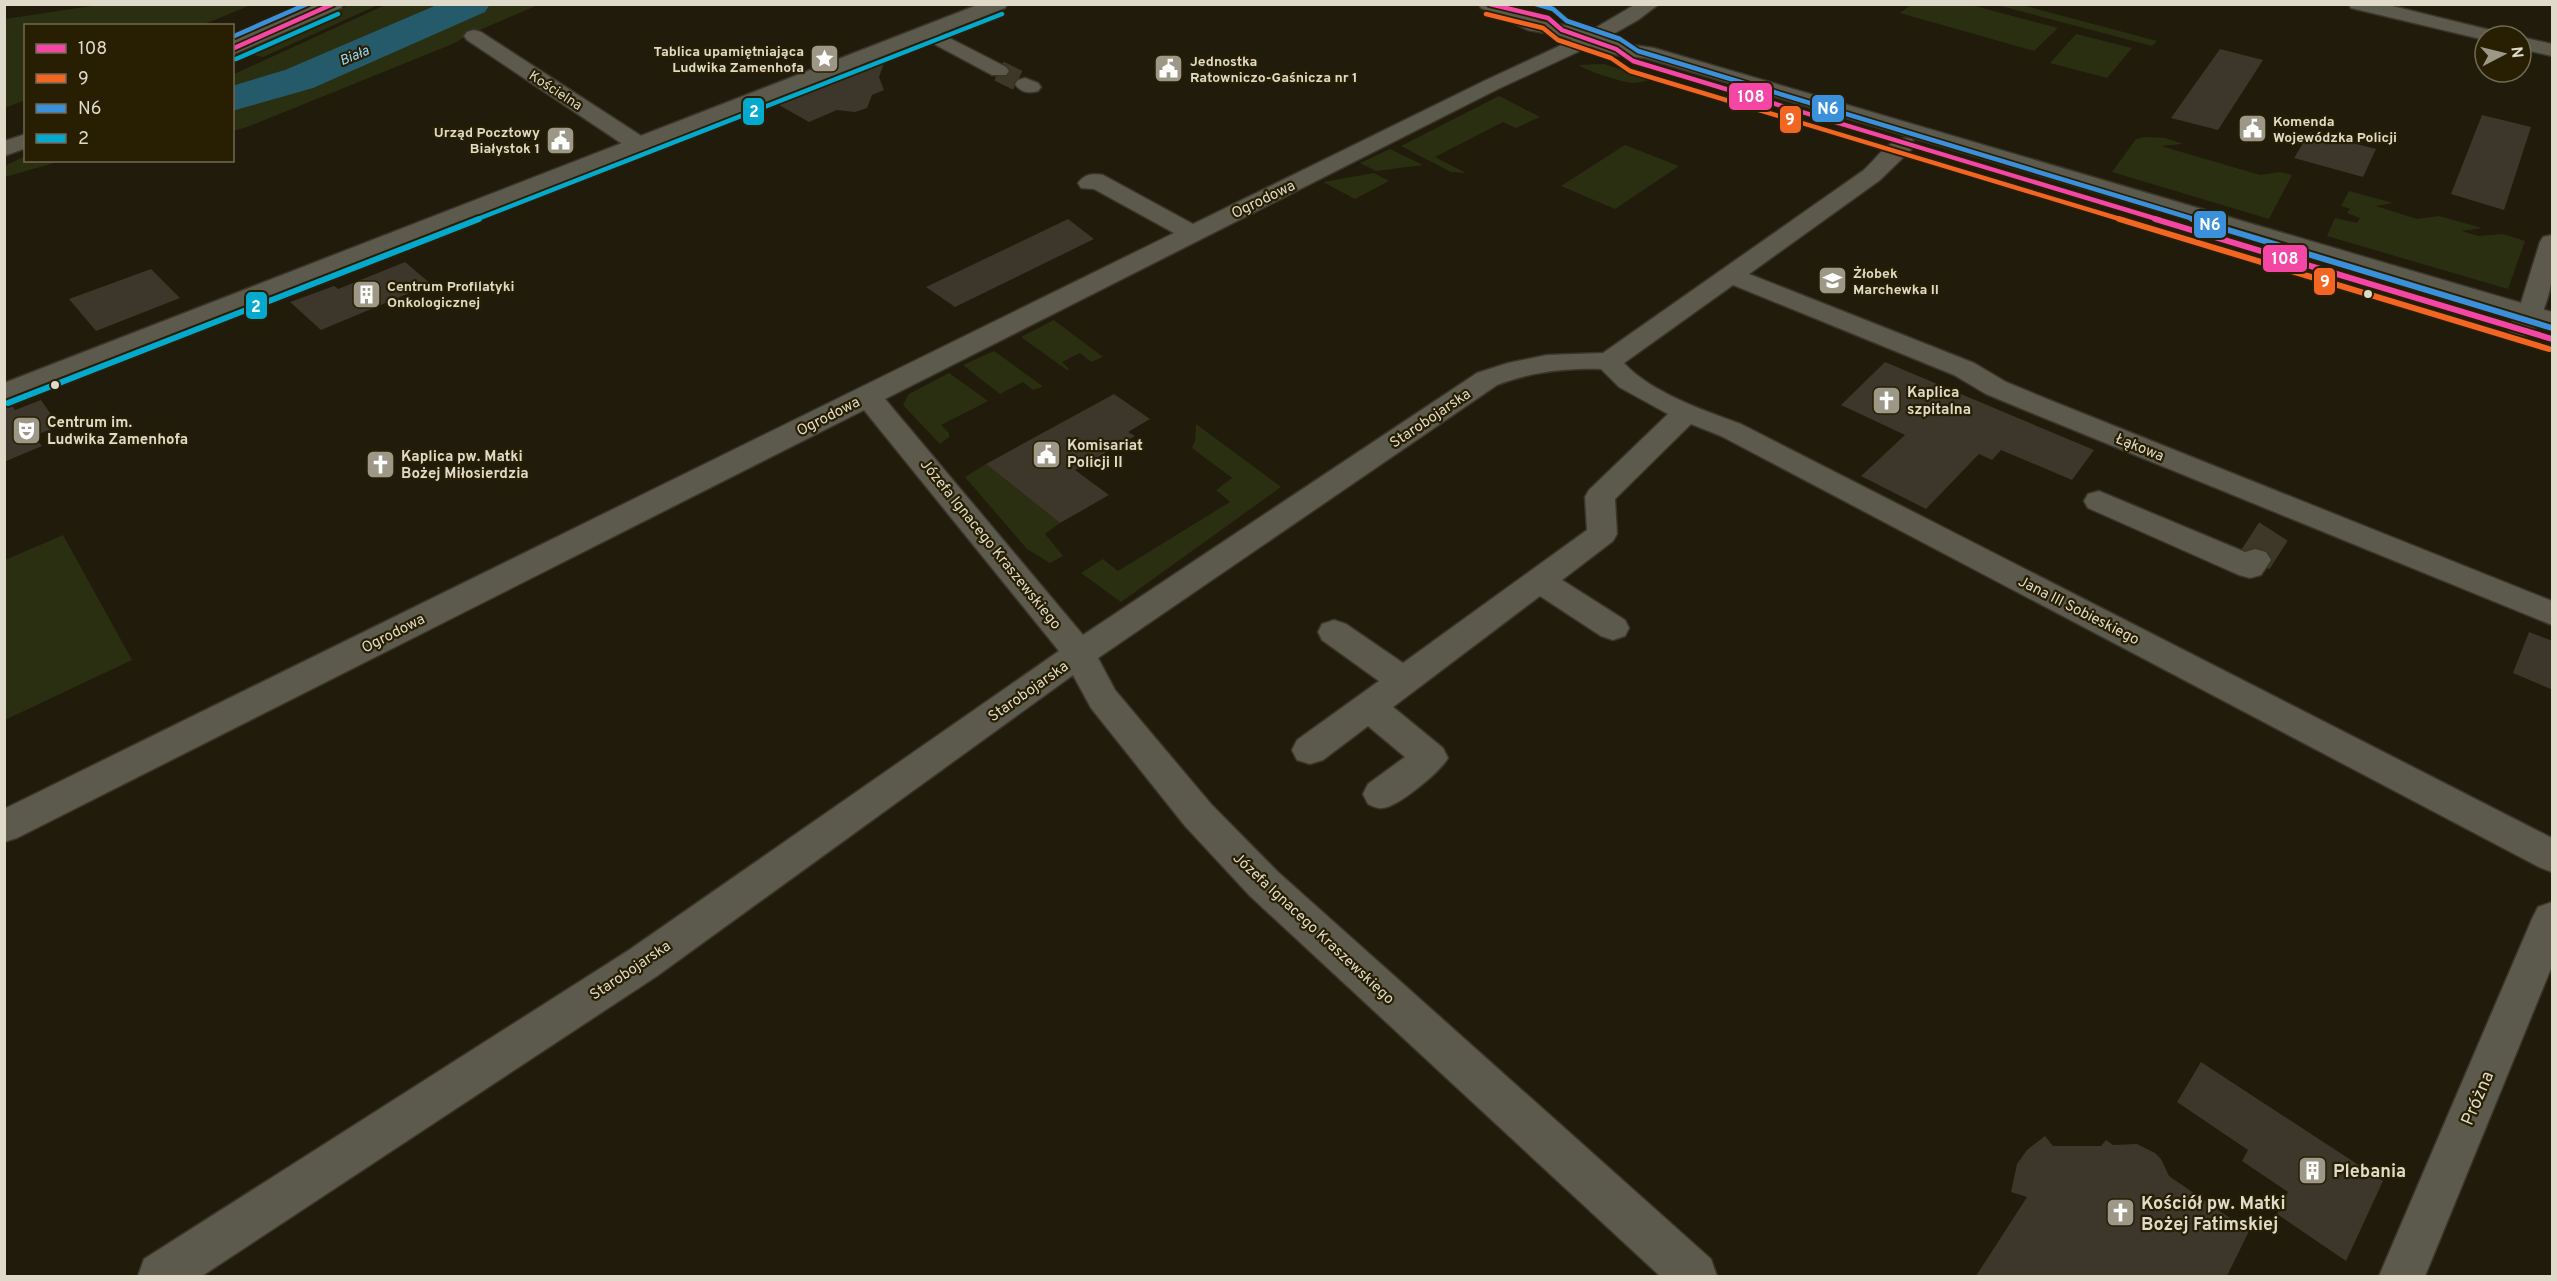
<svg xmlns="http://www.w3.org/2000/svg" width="2557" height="1281" font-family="Overpass,sans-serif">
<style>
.green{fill:#2b2f12}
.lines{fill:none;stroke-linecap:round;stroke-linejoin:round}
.river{fill:#255a6b;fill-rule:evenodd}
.building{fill:#3d362b}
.minor-tunnel-far1{stroke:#3d3828;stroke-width:21;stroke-dasharray:21 10;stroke-linecap:butt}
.minor-tunnel{stroke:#3d3828;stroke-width:34;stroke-dasharray:34 16;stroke-linecap:butt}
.minor-casing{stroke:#39352b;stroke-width:3}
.tertiary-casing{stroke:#39352b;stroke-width:3}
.secondary-casing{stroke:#39352b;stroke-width:3}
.minor{fill:#5c594d;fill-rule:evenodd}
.tertiary{fill:#5c594d;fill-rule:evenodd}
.secondary{fill:#5c594d;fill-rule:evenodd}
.bus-1-far1-casing{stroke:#281f03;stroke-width:8}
.bus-1-casing{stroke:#281f03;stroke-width:10}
.bus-2-far1-casing{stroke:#281f03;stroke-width:8}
.bus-2-casing{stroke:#281f03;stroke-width:10}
.bus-3-far1-casing{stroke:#281f03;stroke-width:8}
.bus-3-casing{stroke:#281f03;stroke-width:10}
.bus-4-far1-casing{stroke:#281f03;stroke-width:8}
.bus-4-casing{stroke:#281f03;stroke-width:10}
.bus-1-far1{stroke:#f346a5;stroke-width:4.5}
.bus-1{stroke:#f346a5;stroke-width:6}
.bus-2-far1{stroke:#f26522;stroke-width:4.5}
.bus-2{stroke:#f26522;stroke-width:6}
.bus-3-far1{stroke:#3a90db;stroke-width:4.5}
.bus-3{stroke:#3a90db;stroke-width:6}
.bus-4-far1{stroke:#00a9ce;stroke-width:4.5}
.bus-4{stroke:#00a9ce;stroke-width:6}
.bus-dot{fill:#dfdac9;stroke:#281f03;stroke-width:2}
.labels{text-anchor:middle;stroke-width:4.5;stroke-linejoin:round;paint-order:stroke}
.far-poi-label{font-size:14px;font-weight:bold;fill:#dfdac9;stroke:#281f03;text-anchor:start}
.far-water-label{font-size:14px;font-style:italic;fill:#98ddf9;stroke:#281f03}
.far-street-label{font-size:14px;fill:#dfdac9;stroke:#281f03}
.street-label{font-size:15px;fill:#dfdac9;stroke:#281f03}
.poi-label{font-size:15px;font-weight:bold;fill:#dfdac9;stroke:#281f03;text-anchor:start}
.near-street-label{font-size:18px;fill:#dfdac9;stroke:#281f03}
.near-poi-label{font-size:18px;font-weight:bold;fill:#dfdac9;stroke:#281f03;text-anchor:start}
.line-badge{stroke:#281f03;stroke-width:2}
.badge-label{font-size:16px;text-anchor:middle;font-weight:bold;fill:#fff}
</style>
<rect width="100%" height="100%" fill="#201b0b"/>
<g class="green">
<path d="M105,4H251V5L202,25L26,26L25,100L5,108V19Z"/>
<path d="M349,5H378L263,57L248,54L281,35Z"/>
<path d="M385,5H538L468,35L455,43L247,127L233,131L232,75Z"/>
<path d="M1911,5H1971L2058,28L2034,51L1900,13Z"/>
<path d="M1997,5H2022L2157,41L2152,46Z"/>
<path d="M2076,34L2132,48L2107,78L2050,63Z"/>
<path d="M1604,64L1651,79C1646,81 1639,83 1633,83C1624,83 1584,70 1579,65Z"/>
<path d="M1499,96L1540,117L1516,128L1503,122L1435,157L1466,173L1451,172L1401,146Z"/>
<path d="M2144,137L2165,138L2183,144L2161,146L2260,175L2281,172L2292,175L2269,219L2112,172L2136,139Z"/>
<path d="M1625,145L1679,166L1615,209L1561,186Z"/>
<path d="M1390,149L1423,165L1376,171L1360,163Z"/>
<path d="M25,156L26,160L61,161L5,177V166Z"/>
<path d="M1374,173L1389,181L1355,199L1323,182Z"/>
<path d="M2349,191L2393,203L2376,206L2417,219L2439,216L2482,228L2462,231L2478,236L2503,234L2525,241L2508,289L2327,236L2335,218L2357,223L2360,218L2347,213L2350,209L2341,206Z"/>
<path d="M1054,320L1055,321L1103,357L1091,362L1080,353L1062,362L1069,369L1067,370L1021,337Z"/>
<path d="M994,351L1041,385L1042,387L1033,390L1023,382L1000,394L963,365Z"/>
<path d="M949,373L988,401L941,425L949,433V437L940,444L903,405L909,394Z"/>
<path d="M1196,424L1281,487L1121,602L1081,573L1103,559L1118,571L1230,502L1216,490L1232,478L1192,448L1195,441Z"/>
<path d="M986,464L1060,523L1045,534L1063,556L1050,563L1027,549L965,477Z"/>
<path d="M63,535L132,660L5,720V560Z"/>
</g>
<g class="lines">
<path class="river" d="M439,4H490L485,12L313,88L232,111V86L285,70Z"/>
</g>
<g class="building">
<path d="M2220,49L2263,60L2218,130L2171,118Z"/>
<path d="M884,63L879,77L884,90L872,95L867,108L855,112L837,110L809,122L779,105Z"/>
<path d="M2482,115L2531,127L2504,210L2451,194Z"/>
<path d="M2310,132L2376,149L2363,177L2294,158Z"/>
<path d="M1068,219L1094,239L955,307L926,287Z"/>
<path d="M405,262L431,284L321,330L290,302L334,286L338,289Z"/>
<path d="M151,269L180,298L96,331L69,299Z"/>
<path d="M1885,362L2094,450L2072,480L2001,450L1992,460L1979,454L1926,509L1861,476L1905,435L1841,405Z"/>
<path d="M1114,394L1150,419L1128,432L1135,436L1075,470L1109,495L1060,523L986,464Z"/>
<path d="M41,400L59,426L34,436L42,446L4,462V403L9,402L15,410Z"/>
<path d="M2529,632L2553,641V690L2513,673Z"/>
<path d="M2201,1062L2383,1181L2346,1261L2277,1214L2288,1192L2242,1161L2248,1150L2177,1102Z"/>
<path d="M2045,1136L2053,1146H2101L2106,1140L2113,1145L2137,1144L2155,1153L2161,1159L2169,1176L2249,1231L2227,1276H1976L2027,1197L2011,1192L2017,1164L2027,1150Z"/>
</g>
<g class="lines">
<path class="minor-tunnel-far1" d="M999,71L1025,84"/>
<path class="minor-tunnel" d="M2255,560L2275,529"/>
<defs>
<g id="minor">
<path d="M1636,4H1659L1638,20L1599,42L1498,89L885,399L1083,635L1477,373L1508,363L1547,355L1603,353L1864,170C1877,158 1892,134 1912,139L1915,144L1912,149L1880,180L1749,274L1974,363L2006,382L2047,399L2552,601V625L2027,411L1986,394L1954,375L1733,285L1624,363C1650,392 1705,411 1741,424L2552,838V872L2539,867L1721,436L1691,424L1615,499L1617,534L1613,541L1562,580L1625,620L1629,628L1625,636L1613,640L1601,636L1540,596L1393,707L1443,748L1448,758C1441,771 1397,808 1382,808C1378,809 1372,806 1368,804L1363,794L1368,784L1405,757L1368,726L1323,760L1310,764L1297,760L1292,750L1297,740L1379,681L1322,640L1318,632L1322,624L1334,620L1346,624L1403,663L1587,530L1585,497L1589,490L1668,414L1619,387L1601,369C1565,368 1531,372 1497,385L1098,658L1115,690L1211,804L1278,872L1711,1259L1717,1276H1660L1250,896L1185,826L1091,708L1073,675L657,976L202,1276H138L144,1259L629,950L1059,651L864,410L17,838L4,842V809L1174,233L1094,189L1081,188L1078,183C1084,174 1093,173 1103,175L1193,224L1484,81L1585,34Z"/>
<path d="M2349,4H2384L2498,32L2501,36H2485V40L2351,8Z"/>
<path d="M926,26L1006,67L1009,71L1006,75H992L919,36L916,32L919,28Z"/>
<path d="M474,30L481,32L646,139L649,144L646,149L638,151L630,149L467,40L464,36L467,32Z"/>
<path d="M2521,37L2552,44V56L2521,49Z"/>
<path d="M1025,78L1038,83L1041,87L1038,91C1029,94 1020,92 1015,84L1018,80Z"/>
<path d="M2552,235C2556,270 2551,305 2530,335L2521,337L2512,335L2508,329L2521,303L2540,242L2543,237Z"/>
<path d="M2099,491L2245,552L2255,549L2266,552L2271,560L2261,575L2250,578L2239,575L2088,508L2084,501L2088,494Z"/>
<path d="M2552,902V966L2425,1276H2379L2532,919L2538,907Z"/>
</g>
<path id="tertiary" d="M980,4H1007L1005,8L4,401V383Z"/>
<g id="secondary">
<path d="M317,4H343L341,8L232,55V41Z"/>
<path d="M1479,4H1504L1540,21L1569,26L1619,43L1654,48L2552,312V328L1645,58L1616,55L1558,35L1528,30L1481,8Z"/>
<path d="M26,134V148L4,156V141Z"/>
</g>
</defs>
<use href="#minor" class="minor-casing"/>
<use href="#tertiary" class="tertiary-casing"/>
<use href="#secondary" class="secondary-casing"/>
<use href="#minor" class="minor"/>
<use href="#tertiary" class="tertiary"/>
<use href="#secondary" class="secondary"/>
<defs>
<g id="bus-1-far1">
<path d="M1490,4L1548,18L1562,30L1616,49L1633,61L2160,220"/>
<path d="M232,49L333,4"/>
</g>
<path id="bus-1" d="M2155,219L2552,339"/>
<path id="bus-2-far1" d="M1486,14L1543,28L1558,40L1611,58L1630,71L2123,220"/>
<path id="bus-2" d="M2119,219L2549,349"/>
<g id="bus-3-far1">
<path d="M1536,4L1553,9L1567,21L1620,39L1638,51L2197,220"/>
<path d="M232,37L307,4"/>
</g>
<path id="bus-3" d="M2192,219L2552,328"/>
<g id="bus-4-far1">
<path d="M236,59L338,14"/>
<path d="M475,220L1002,14"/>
</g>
<path id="bus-4" d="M8,403L479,219"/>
</defs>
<use href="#bus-1-far1" class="bus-1-far1-casing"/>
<use href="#bus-1" class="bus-1-casing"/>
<use href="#bus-2-far1" class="bus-2-far1-casing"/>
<use href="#bus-2" class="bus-2-casing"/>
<use href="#bus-3-far1" class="bus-3-far1-casing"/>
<use href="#bus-3" class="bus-3-casing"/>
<use href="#bus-4-far1" class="bus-4-far1-casing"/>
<use href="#bus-4" class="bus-4-casing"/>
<use href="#bus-1-far1" class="bus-1-far1"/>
<use href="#bus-1" class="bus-1"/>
<use href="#bus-2-far1" class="bus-2-far1"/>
<use href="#bus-2" class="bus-2"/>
<use href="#bus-3-far1" class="bus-3-far1"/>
<use href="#bus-3" class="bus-3"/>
<use href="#bus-4-far1" class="bus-4-far1"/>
<use href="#bus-4" class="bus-4"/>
</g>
<defs>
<symbol id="sight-square" viewBox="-11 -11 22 22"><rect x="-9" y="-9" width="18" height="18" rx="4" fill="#9c9786" stroke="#281f03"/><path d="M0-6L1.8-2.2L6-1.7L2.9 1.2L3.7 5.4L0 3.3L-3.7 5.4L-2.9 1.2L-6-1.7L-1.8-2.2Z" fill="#fff"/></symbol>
<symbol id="civic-square" viewBox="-11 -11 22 22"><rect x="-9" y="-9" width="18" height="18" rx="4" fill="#9c9786" stroke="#281f03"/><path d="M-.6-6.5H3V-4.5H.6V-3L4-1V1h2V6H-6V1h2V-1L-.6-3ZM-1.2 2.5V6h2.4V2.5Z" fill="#fff"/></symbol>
<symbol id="school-square" viewBox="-11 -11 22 22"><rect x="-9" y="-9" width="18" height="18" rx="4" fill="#9c9786" stroke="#281f03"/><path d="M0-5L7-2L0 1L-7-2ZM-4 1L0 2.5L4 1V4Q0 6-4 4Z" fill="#fff"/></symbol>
<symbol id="building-square" viewBox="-11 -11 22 22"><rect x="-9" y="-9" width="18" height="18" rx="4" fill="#9c9786" stroke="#281f03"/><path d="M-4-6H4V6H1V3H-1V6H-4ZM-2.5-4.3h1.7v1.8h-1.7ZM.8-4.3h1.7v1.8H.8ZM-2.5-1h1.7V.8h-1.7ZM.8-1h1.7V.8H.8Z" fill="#fff"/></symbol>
<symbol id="church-square" viewBox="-11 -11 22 22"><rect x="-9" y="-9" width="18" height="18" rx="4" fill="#9c9786" stroke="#281f03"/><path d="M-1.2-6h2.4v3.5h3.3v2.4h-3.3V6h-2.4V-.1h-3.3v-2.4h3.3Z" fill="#fff"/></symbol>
<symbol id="theatre-square" viewBox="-11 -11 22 22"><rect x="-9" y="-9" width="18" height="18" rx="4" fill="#9c9786" stroke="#281f03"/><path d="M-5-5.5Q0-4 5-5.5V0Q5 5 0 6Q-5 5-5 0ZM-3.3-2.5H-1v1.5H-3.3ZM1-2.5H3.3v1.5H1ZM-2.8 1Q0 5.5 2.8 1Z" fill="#fff"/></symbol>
</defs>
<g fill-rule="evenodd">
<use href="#sight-square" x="808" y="42" width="33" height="33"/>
<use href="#civic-square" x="1152" y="52" width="33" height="33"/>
<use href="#civic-square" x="2236" y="112" width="33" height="33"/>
<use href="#civic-square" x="544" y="124" width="33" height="33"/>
<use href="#school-square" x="1816" y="264" width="33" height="33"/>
<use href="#building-square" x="350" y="278" width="33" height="33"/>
<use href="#church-square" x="1870" y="384" width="33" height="33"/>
<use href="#theatre-square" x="10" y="414" width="33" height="33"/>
<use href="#civic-square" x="1030" y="438" width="33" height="33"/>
<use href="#church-square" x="364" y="448" width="33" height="33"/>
<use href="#building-square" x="2296" y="1154" width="33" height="33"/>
<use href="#church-square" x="2104" y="1196" width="33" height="33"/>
</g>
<g class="bus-dot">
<circle cx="2368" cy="294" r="5"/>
<circle cx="55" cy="385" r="5"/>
</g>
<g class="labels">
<g class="far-poi-label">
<text x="804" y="56" text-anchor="end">Tablica upamiętniająca<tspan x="804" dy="16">Ludwika Zamenhofa</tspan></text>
<text x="1190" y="66">Jednostka<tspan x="1190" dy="16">Ratowniczo-Gaśnicza nr 1</tspan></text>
<text x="2273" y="126">Komenda<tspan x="2273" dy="16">Wojewódzka Policji</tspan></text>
<text x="540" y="137" text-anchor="end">Urząd Pocztowy<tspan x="540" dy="16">Białystok 1</tspan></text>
<text x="1853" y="278">Żłobek<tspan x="1853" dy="16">Marchewka II</tspan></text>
<text x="387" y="291">Centrum Profilatyki<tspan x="387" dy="16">Onkologicznej</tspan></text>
</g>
<g class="far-water-label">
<text transform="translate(354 55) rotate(-23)" y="5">Biała</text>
</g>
<g class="far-street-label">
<text transform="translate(556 90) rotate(33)" y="5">Kościelna</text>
</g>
<g class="street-label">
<text transform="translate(1263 199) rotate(-26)" y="5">Ogrodowa</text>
<text transform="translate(828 416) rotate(-27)" y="5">Ogrodowa</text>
<text transform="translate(1430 418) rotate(-34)" y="5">Starobojarska</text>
<text transform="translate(2140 447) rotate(22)" y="5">Łąkowa</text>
<text transform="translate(991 544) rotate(51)" y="5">Józefa Ignacego Kraszewskiego</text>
<text transform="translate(2079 610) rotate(27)" y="5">Jana III Sobieskiego</text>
<text transform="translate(393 633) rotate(-27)" y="5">Ogrodowa</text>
<text transform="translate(1028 691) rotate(-35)" y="5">Starobojarska</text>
<text transform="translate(1314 928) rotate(43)" y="5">Józefa Ignacego Kraszewskiego</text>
<text transform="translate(630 970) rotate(-34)" y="5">Starobojarska</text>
</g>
<g class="poi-label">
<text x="1907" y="397">Kaplica<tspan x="1907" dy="17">szpitalna</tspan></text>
<text x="47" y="427">Centrum im.<tspan x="47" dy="17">Ludwika Zamenhofa</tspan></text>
<text x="1067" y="450">Komisariat<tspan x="1067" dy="17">Policji II</tspan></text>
<text x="401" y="461">Kaplica pw. Matki<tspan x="401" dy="17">Bożej Miłosierdzia</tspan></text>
</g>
<g class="near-street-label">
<text transform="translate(2477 1098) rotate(-67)" y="6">Próżna</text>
</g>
<g class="near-poi-label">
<text x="2333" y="1177">Plebania</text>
<text x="2141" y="1209">Kościół pw. Matki<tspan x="2141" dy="21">Bożej Fatimskiej</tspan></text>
</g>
</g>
<g class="line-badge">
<rect x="1728" y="82" width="45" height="29" rx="6" fill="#f346a5"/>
<rect x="1811" y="94" width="34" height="29" rx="6" fill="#3a90db"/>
<rect x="742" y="97" width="23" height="29" rx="6" fill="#00a9ce"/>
<rect x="1779" y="105" width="23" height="29" rx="6" fill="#f26522"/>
<rect x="2193" y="210" width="34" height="29" rx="6" fill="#3a90db"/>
<rect x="2262" y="244" width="46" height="29" rx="6" fill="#f346a5"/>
<rect x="2313" y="267" width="23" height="29" rx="6" fill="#f26522"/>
<rect x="245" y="291" width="23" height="29" rx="6" fill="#00a9ce"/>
</g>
<g class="badge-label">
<text x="1751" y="102">108</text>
<text x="1828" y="114">N6</text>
<text x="754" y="117">2</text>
<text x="1790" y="125">9</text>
<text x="2210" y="230">N6</text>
<text x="2285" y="264">108</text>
<text x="2325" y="287">9</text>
<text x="256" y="312">2</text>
</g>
<rect width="2557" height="1281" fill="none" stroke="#dfdac9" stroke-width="12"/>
<rect x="24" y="24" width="210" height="138" fill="#281f03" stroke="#716a52" stroke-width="1.5"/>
<rect x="36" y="44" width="30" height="9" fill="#f346a5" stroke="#716a52" stroke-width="1.5"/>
<text x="78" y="54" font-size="18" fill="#dfdac9">108</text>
<rect x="36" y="74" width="30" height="9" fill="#f26522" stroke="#716a52" stroke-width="1.5"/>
<text x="78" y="84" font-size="18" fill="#dfdac9">9</text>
<rect x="36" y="104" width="30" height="9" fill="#3a90db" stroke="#716a52" stroke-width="1.5"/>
<text x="78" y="114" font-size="18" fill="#dfdac9">N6</text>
<rect x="36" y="134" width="30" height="9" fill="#00a9ce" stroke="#716a52" stroke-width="1.5"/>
<text x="78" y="144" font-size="18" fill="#dfdac9">2</text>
<g transform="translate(2503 54) rotate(83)"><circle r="28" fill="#281f03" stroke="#716a52" stroke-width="1.5"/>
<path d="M0-4.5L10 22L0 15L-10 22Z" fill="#9c9786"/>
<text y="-9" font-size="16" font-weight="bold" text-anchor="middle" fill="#dfdac9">N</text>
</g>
</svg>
